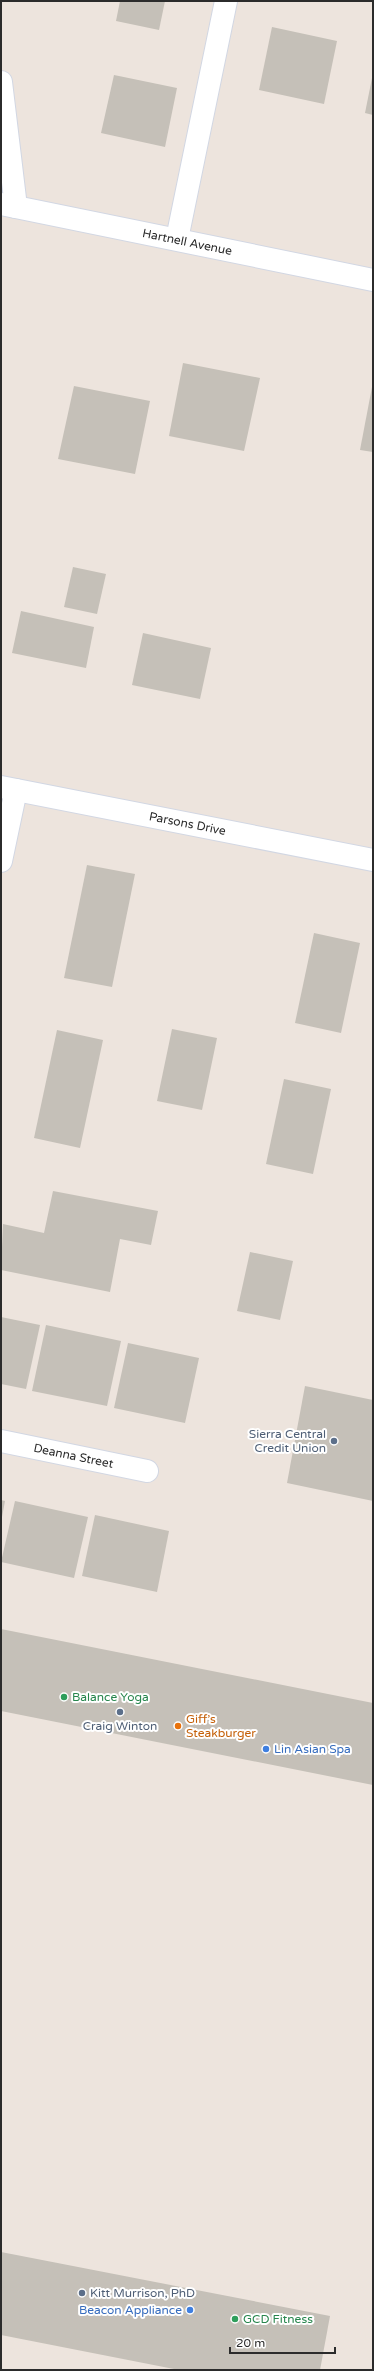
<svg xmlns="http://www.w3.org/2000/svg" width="374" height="2371" font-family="'Varela Round',sans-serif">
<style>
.building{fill:#c5c0b8}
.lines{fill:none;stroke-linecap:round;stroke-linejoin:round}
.street-casing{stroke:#d2d7e3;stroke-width:24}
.secondary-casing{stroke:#d2d7e3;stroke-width:24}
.street{stroke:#fff;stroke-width:22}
.secondary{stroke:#fff;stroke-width:22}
.service-dot{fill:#5c6f8a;stroke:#fff;stroke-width:1.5}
.leisure-dot{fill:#2e9e5b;stroke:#fff;stroke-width:1.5}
.food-dot{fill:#e8710a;stroke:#fff;stroke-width:1.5}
.shop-dot{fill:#3f7fe0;stroke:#fff;stroke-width:1.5}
.labels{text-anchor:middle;stroke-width:4;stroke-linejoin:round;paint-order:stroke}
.street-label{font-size:12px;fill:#2b2b2b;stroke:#fff}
.service-label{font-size:12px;fill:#4e5e75;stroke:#fff;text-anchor:end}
.leisure-label{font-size:12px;fill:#27864d;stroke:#fff;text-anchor:start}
.food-label{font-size:12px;fill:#c56008;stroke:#fff;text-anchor:start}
.shop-label{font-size:12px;fill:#366cbe;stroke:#fff;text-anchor:start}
</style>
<rect width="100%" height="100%" fill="#ede4dd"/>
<g class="building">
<path d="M120,1H165L159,30L116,21Z"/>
<path d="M272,27L337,41L324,104L259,90Z"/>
<path d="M114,75L177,88L165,147L101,133Z"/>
<path d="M372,78H373V115L365,113Z"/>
<path d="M183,363L260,378L244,451L169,436Z"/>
<path d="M74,386L150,401L135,474L58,459Z"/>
<path d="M372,387H373V452L360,450Z"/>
<path d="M73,567L106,574L97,614L64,607Z"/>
<path d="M21,611L94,627L86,668L12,653Z"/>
<path d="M143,633L211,648L200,699L132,685Z"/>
<path d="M87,865L135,874L112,987L64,978Z"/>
<path d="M314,933L360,943L341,1033L295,1023Z"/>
<path d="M172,1029L217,1038L202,1110L157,1101Z"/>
<path d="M57,1030L103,1040L80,1148L34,1138Z"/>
<path d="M284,1079L331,1089L313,1174L266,1164Z"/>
<path d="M53,1191L158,1211L151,1245L120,1239L110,1292L1,1270L3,1224L44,1233Z"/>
<path d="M250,1252L293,1261L280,1320L237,1311Z"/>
<path d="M1,1317L40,1325L26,1389L1,1384Z"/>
<path d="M46,1325L121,1341L107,1406L32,1391Z"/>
<path d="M128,1343L199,1358L185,1423L114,1408Z"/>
<path d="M305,1386L373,1400V1501L287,1483Z"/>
<path d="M1,1500L5,1501L2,1517H1Z"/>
<path d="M15,1501L88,1517L74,1578L1,1562Z"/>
<path d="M95,1515L169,1531L157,1592L82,1576Z"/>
<path d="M1,1629L373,1703V1785L1,1711Z"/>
<path d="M1,2252L330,2316L320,2370H179L1,2335Z"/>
</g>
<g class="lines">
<defs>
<g id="street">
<path d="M1,82L16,207"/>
<path d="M177,239L226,1"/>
<path id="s1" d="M1,787L373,860"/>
<path d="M1,861L16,790"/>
<path id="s2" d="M1,1441L147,1471"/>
</g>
<g id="secondary">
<path id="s3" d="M1,204L373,280"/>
</g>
</defs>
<use href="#street" class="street-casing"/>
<use href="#secondary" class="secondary-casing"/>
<use href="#street" class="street"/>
<use href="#secondary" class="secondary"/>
</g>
<g class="service-dot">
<circle cx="334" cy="1441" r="4"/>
<circle cx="120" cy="1712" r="4"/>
<circle cx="82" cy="2293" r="4"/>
</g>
<g class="leisure-dot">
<circle cx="64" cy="1697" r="4"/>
<circle cx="235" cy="2319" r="4"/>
</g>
<circle class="food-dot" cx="178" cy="1726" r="4"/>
<g class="shop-dot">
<circle cx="266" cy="1749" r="4"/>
<circle cx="190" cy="2310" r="4"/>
</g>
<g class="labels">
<g class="street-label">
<text dy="4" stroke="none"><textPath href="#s3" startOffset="190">Hartnell Avenue</textPath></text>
<text dy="4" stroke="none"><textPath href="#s1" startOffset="190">Parsons Drive</textPath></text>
<text dy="4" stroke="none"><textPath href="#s2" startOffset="74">Deanna Street</textPath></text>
</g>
<g class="service-label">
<text x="326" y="1438">Sierra Central<tspan x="326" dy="14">Credit Union</tspan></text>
<text x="120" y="1730" text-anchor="middle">Craig Winton</text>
<text x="90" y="2297" text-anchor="start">Kitt Murrison, PhD</text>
</g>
<g class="leisure-label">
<text x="72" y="1701">Balance Yoga</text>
<text x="243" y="2323">GCD Fitness</text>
</g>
<g class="food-label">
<text x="186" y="1723">Giff’s<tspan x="186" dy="14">Steakburger</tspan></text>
</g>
<g class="shop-label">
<text x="274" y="1753">Lin Asian Spa</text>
<text x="182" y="2314" text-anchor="end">Beacon Appliance</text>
</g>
</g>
<rect width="374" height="2371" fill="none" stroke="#2b2b2b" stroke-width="4"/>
<path d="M230 2347v6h105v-6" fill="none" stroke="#2b2b2b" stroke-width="2"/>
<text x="236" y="2347" font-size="12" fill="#2b2b2b" stroke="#ffffff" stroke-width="3" paint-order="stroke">20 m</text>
</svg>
